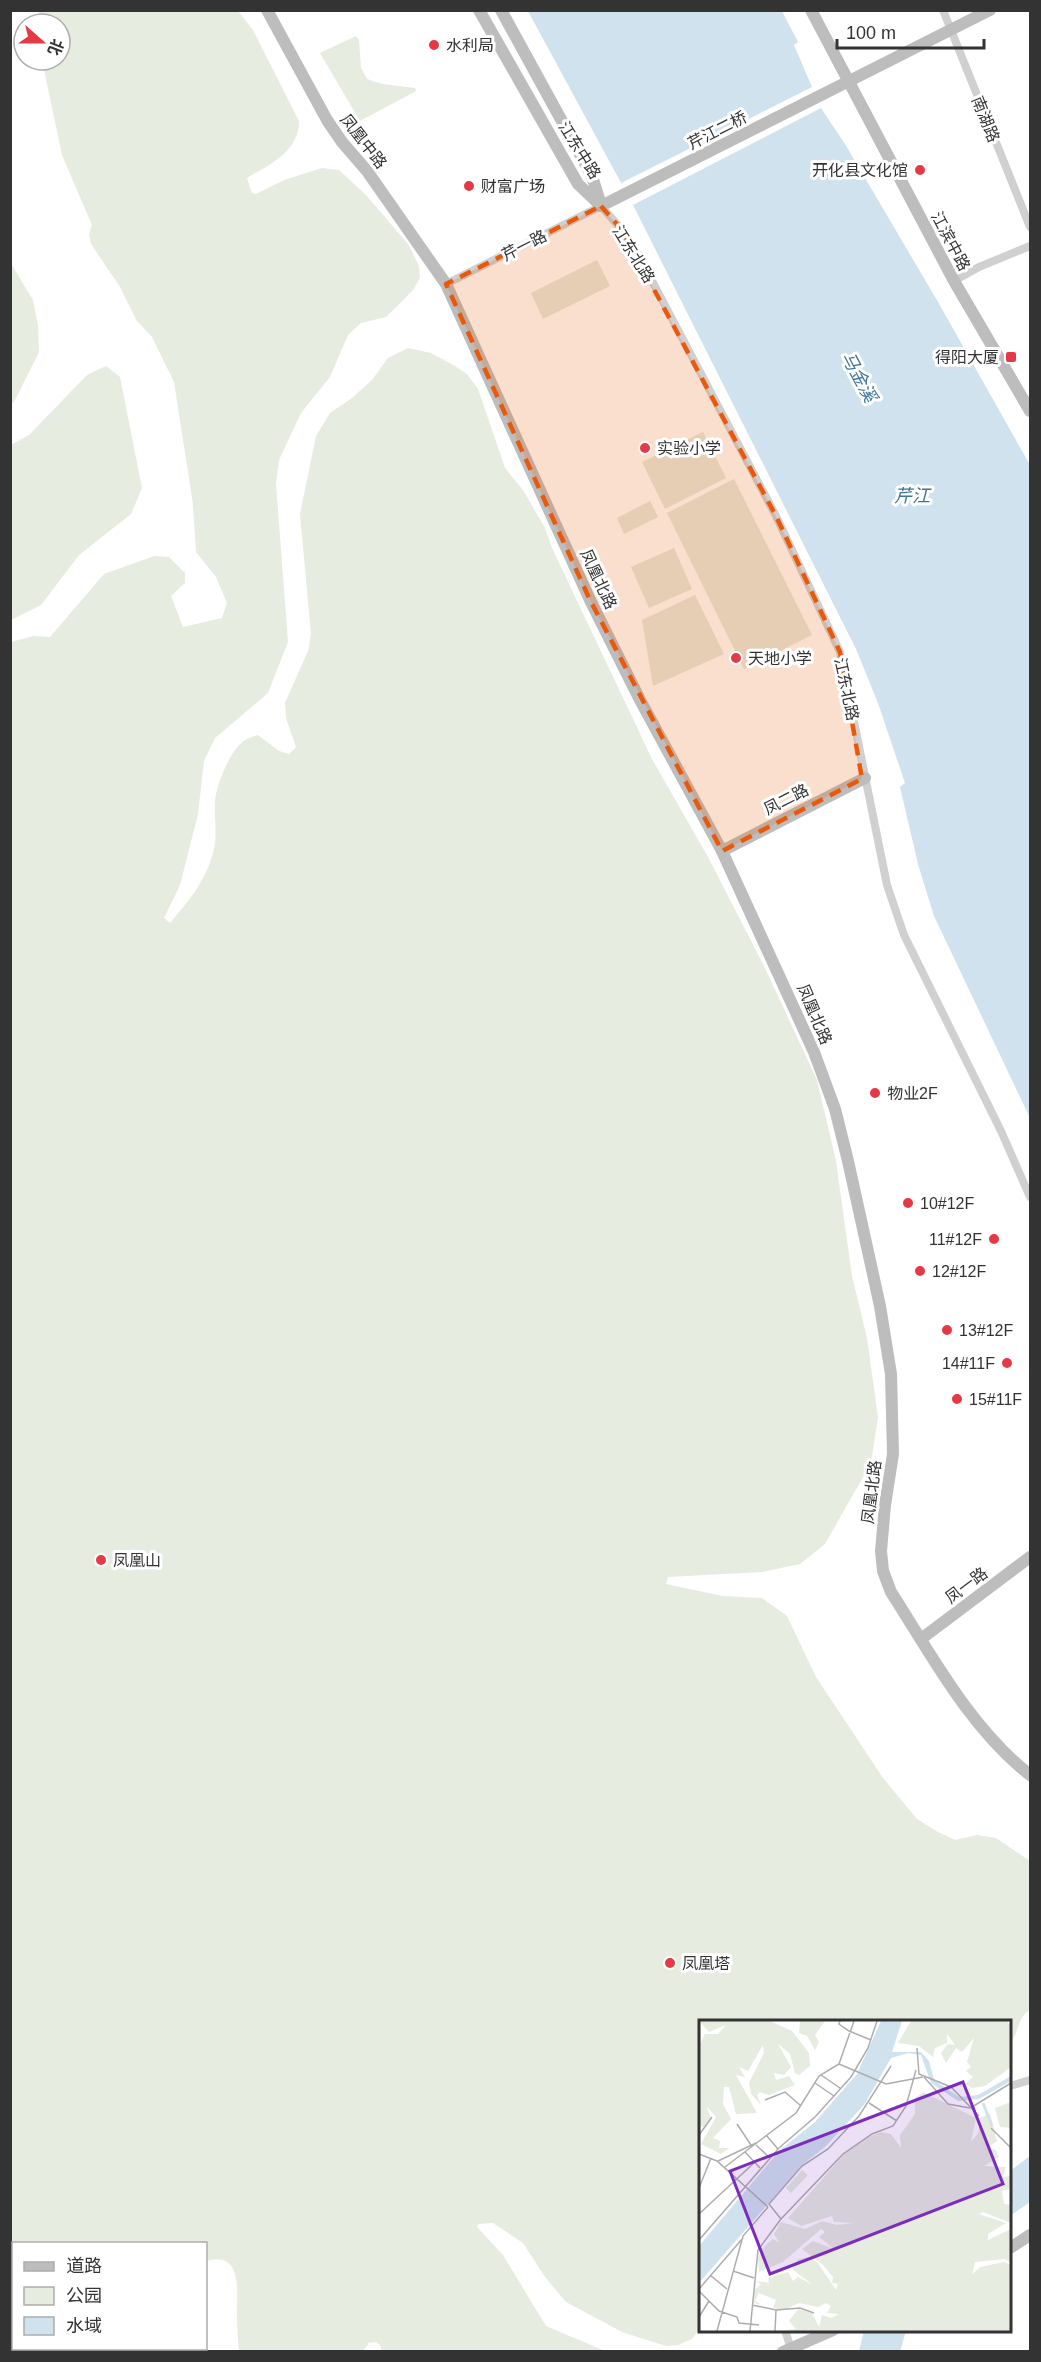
<svg xmlns="http://www.w3.org/2000/svg" width="1041" height="2362" font-family="Helvetica,'Noto Sans SC',sans-serif">
<style>
.green{fill:#e6ecdf}
.water{fill:#cfe2ee}
.pier{fill:#fff}
.lines{fill:none;stroke-linecap:round;stroke-linejoin:round}
.street{stroke:#d0d0d0;stroke-width:8}
.secondary{stroke:#bdbdbd;stroke-width:12}
.marked{fill:#e8590c;fill-opacity:0.2;stroke:#e8590c;stroke-width:4.5;stroke-dasharray:12 8;stroke-linejoin:round}
.poi-dot{fill:#e63946;stroke:#fff;stroke-width:2}
.labels{text-anchor:middle;stroke-width:6;stroke-linejoin:round;paint-order:stroke}
.poi-label{font-size:16px;fill:#333;stroke:#fff;text-anchor:start}
.street-label{font-size:16px;fill:#333;stroke:#fff}
.water-label{font-size:18px;font-style:italic;fill:#3f7597;stroke:#fff}
.inset-river{fill:none;stroke:#cfe2ee;stroke-width:3}
.inset-road{fill:none;stroke:#adadad;stroke-width:1.5}
.view{fill:#7b2cbf;fill-opacity:0.15;stroke:#7b2cbf;stroke-width:3}
.inset-edge{fill:none;stroke:#333;stroke-width:3}
</style>
<rect width="100%" height="100%" fill="#fff"/>
<g class="green">
<path d="M39,11H238L253,30L299,121C299,151 271,164 247,178L252,193L256,194L284,180L322,168L339,170L366,195L408,244L419,266L420,278L413,290L386,317L361,323L348,335L330,377L301,413L279,460L276,484L288,642L268,693L215,738L204,761L198,814L180,885L164,918L170,923C189,901 205,882 213,853C218,836 214,819 215,802C216,785 230,750 245,740C249,738 254,736 258,735L279,751L289,754L296,747L286,718L285,703L308,651L311,634L300,514L316,436L330,413L352,398L372,380L388,358L408,348L431,353L455,366L467,374L478,389L505,468L523,490L545,528L552,548L652,759L708,857L764,966L817,1080L836,1161L852,1276L867,1338L878,1417L871,1463L825,1544L800,1564L762,1572L668,1577L666,1584L722,1596L762,1598L787,1616L816,1677L883,1778L917,1819L938,1832L955,1840L977,1835L996,1838L1030,1861V2010C1016,2019 1020,2032 1010,2043V2022H700V2328L692,2339L678,2345L666,2346L622,2332L566,2302L545,2277L523,2243L493,2223L478,2224L477,2227L503,2255L546,2326L605,2351L382,2352L380,2345L376,2342L369,2343L363,2351H239C238,2340 237,2329 237,2318C236,2296 245,2250 206,2261V2244H14V2348H189V2351H11V642L33,636L50,637L104,574L154,556L169,557L185,573V583L171,596L183,627L222,618L227,603L216,577L196,552L193,504L174,382L152,337L137,321L120,287L91,244L89,234L92,225L62,155L42,60H60V24H39Z"/>
<path d="M356,36L359,40L361,68L367,79L382,84L415,88L416,91L360,121L320,53Z"/>
<path d="M597,260L610,286L543,319L531,293Z"/>
<path d="M10,262L33,300L38,325L39,352L15,400L11,405Z"/>
<path d="M106,366L120,377L142,488L131,514L79,555L41,605L11,620V445L29,435L87,375Z"/>
<path d="M703,432L726,478L665,509L642,462Z"/>
<path d="M734,479L812,635L744,669L667,513Z"/>
<path d="M650,501L658,517L624,534L617,518Z"/>
<path d="M674,548L692,589L649,608L631,567Z"/>
<path d="M695,595L724,654L653,686L642,620Z"/>
</g>
<g class="water">
<path d="M528,11H782L798,42L794,45L821,108L845,144L938,302L1030,465V1118L934,916L918,864L900,787L905,783L878,703L856,649L633,205Z"/>
<path d="M1030,2156V2202L1010,2216V2171Z"/>
<path d="M864,2331V2330L906,2331L900,2351H859Z"/>
</g>
<path class="pier" d="M812,87L821,108L633,205L621,183Z"/>
<g class="lines">
<g class="street">
<path d="M943,10L1030,227"/>
<path d="M954,281L979,267L1030,246"/>
<path d="M446,284L601,206L622,230L639,256L776,516L840,652L887,885L904,935L1001,1131L1030,1197"/>
<path d="M1010,2086L1030,2080"/>
<path d="M785,2330L791,2349"/>
</g>
<g class="secondary">
<path d="M267,10L327,120L342,142L367,171L446,284L590,600L640,700L722,851L814,1052L835,1109L848,1161L880,1306L891,1374L893,1454L885,1505L881,1551L883,1571L891,1592C932,1656 970,1728 1030,1775"/>
<path d="M479,10L578,184L601,206"/>
<path d="M501,10L592,176L601,205"/>
<path d="M811,10L954,281L1030,411"/>
<path d="M601,206L990,10"/>
<path d="M722,851L865,778"/>
<path d="M921,1639L1030,1557"/>
<path d="M1010,2248L1030,2235"/>
<path d="M783,2352L833,2330"/>
</g>
</g>
<path class="marked" d="M601,206L622,230L776,516L840,652L862,779L722,851L590,600L446,284Z"/>
<g class="poi-dot">
<circle cx="434" cy="45" r="6"/>
<circle cx="920" cy="170" r="6"/>
<circle cx="469" cy="186" r="6"/>
<rect x="1005" y="351" width="12" height="12" rx="3"/>
<circle cx="645" cy="448" r="6"/>
<circle cx="736" cy="658" r="6"/>
<circle cx="875" cy="1093" r="6"/>
<circle cx="908" cy="1203" r="6"/>
<circle cx="994" cy="1239" r="6"/>
<circle cx="920" cy="1271" r="6"/>
<circle cx="947" cy="1330" r="6"/>
<circle cx="1007" cy="1363" r="6"/>
<circle cx="957" cy="1399" r="6"/>
<circle cx="101" cy="1560" r="6"/>
<circle cx="670" cy="1963" r="6"/>
</g>
<g class="labels">
<g class="poi-label">
<text x="446" y="51">水利局</text>
<text x="908" y="176" text-anchor="end">开化县文化馆</text>
<text x="481" y="192">财富广场</text>
<text x="999" y="363" text-anchor="end">得阳大厦</text>
<text x="657" y="454">实验小学</text>
<text x="748" y="664">天地小学</text>
<text x="887" y="1099">物业2F</text>
<text x="920" y="1209">10#12F</text>
<text x="982" y="1245" text-anchor="end">11#12F</text>
<text x="932" y="1277">12#12F</text>
<text x="959" y="1336">13#12F</text>
<text x="995" y="1369" text-anchor="end">14#11F</text>
<text x="969" y="1405">15#11F</text>
<text x="113" y="1566">凤凰山</text>
<text x="682" y="1969">凤凰塔</text>
</g>
<g class="street-label">
<text transform="translate(986 119) rotate(68)" y="6">南湖路</text>
<text transform="translate(717 130) rotate(-27)" y="6">芹江二桥</text>
<text transform="translate(364 141) rotate(52)" y="6">凤凰中路</text>
<text transform="translate(580 150) rotate(58)" y="6">江东中路</text>
<text transform="translate(951 241) rotate(62)" y="6">江滨中路</text>
<text transform="translate(524 245) rotate(-27)" y="6">芹一路</text>
<text transform="translate(634 254) rotate(58)" y="6">江东北路</text>
<text transform="translate(599 579) rotate(65)" y="6">凤凰北路</text>
<text transform="translate(847 689) rotate(78)" y="6">江东北路</text>
<text transform="translate(786 799) rotate(-27)" y="6">凤二路</text>
<text transform="translate(815 1014) rotate(67)" y="6">凤凰北路</text>
<text transform="translate(871 1492) rotate(-83)" y="6">凤凰北路</text>
<text transform="translate(966 1585) rotate(-37)" y="6">凤一路</text>
</g>
<g class="water-label">
<text transform="translate(859 377) rotate(62)" y="6">马金溪</text>
<text x="912" y="502">芹江</text>
</g>
</g>
<g transform="translate(699 2020)">
<rect width="312" height="312" fill="#fff"/>
<path d="M0,1H71L93,11L110,33L111,46L100,55L96,53L91,34L79,24L92,47L85,55L75,53L77,60L90,56L96,65L70,75L61,72L58,75L62,85L52,74L50,63L65,33L64,25L49,51L40,47L46,57L37,55L58,93L37,94L30,67H25L24,84L32,99L14,118L21,121L20,128H30L22,134L2,124L17,97L8,87L12,98L5,108L0,104V26L6,14H19L27,5L10,12ZM101,1H126L116,15L120,22L116,30L108,16L100,13ZM212,1H308L312,7V47L286,66L273,68L266,64L274,57L267,51L272,47L268,42L275,18L263,32L257,28L247,43L242,33L249,24L256,25L248,14V23L236,28L234,37L220,26L199,23ZM224,72L277,98L272,122L280,112V98L291,94L298,121L288,128L297,130L300,137L285,146L307,147L304,157L312,156L310,169L303,171L305,184L312,185V203L284,192L280,194L307,203L289,214V220L312,209V242L306,239L276,242L273,255L281,247L305,242L312,245V311H81L97,309L90,301L99,289L113,293L120,307L123,295L132,298L140,294L128,293L132,286L127,283L119,287L100,283L86,290L74,288L77,280L60,273L56,281L63,285L55,283L56,269L62,265L58,261L70,263L69,258L89,252L94,261L99,257L114,265L93,249L99,239L110,237L119,243L137,270L139,264L133,263L134,257L123,244L103,229L114,221L135,229L120,217L126,212L122,209L84,242L60,252L59,238L64,228L73,219L80,222L75,214L82,202L106,209L123,201L138,205L155,203L135,202L133,196L102,206L89,198L147,132L170,117L182,112L192,114L202,128L201,115L216,94V78ZM312,82V108L301,107L296,88ZM103,150L109,155L92,173L87,168Z" fill="#e6ecdf"/>
<path d="M182,1H203L193,32H222L230,41L235,60L260,77L279,75L312,56V61L280,79L259,81L232,63L222,35L209,33L192,38L165,85L126,127L103,145L0,263V226L80,131L116,102L158,54Z" fill="#cfe2ee"/>
<path class="inset-river" d="M284,83L293,106"/>
<path class="inset-road" d="M141,1L140,4L150,11L172,20M218,28L220,54L252,67L280,96M140,44L187,64L224,57M122,55L141,68M225,57L249,84L271,88M116,63L135,76M66,80L86,72L102,86M170,83L198,101M273,87L312,63M38,104L52,125M292,108L312,128M0,115L13,97M67,115L79,129M57,125L71,138M46,132L61,148M0,134L18,141L69,187M19,141L57,123M26,147L97,93L120,56L140,44L155,1M0,168L12,138M0,194L56,142M82,199L70,184L103,146L129,129L160,96L192,46M0,220L80,128L116,97L152,57L169,28L178,1M34,251L55,258M11,255L28,269M0,269L44,218M0,271L20,291L38,297L40,303L60,305M53,285L77,290L101,288L115,293M0,297L10,281M18,311L44,216L69,187M51,311L59,230L82,199L144,134L173,114L194,106L207,86L217,50M76,311L77,290"/>
<path class="view" d="M264,62L304,164L71,254L31,151Z"/>
<rect width="312" height="312" class="inset-edge"/>
</g>
<rect width="1041" height="2362" fill="none" stroke="#333333" stroke-width="24"/>
<rect x="12" y="2242" width="195" height="108" fill="#ffffff" stroke="#adadad" stroke-width="1.5"/>
<rect x="24" y="2262" width="30" height="9" fill="#bdbdbd" stroke="#adadad" stroke-width="1.5"/>
<text x="66" y="2272" font-size="18" fill="#333333">道路</text>
<rect x="24" y="2287" width="30" height="18" fill="#e6ecdf" stroke="#adadad" stroke-width="1.5"/>
<text x="66" y="2302" font-size="18" fill="#333333">公园</text>
<rect x="24" y="2317" width="30" height="18" fill="#cfe2ee" stroke="#adadad" stroke-width="1.5"/>
<text x="66" y="2332" font-size="18" fill="#333333">水域</text>
<g transform="translate(42 42) rotate(111)"><circle r="28" fill="#ffffff" stroke="#adadad" stroke-width="1.5"/>
<path d="M0-4.5L10 22L0 15L-10 22Z" fill="#e63946"/>
<text y="-9" font-size="16" font-weight="bold" text-anchor="middle" fill="#333333">北</text>
</g>
<path d="M837 39v9h147v-9" fill="none" stroke="#333333" stroke-width="3"/>
<text x="846" y="39" font-size="18" fill="#333333" stroke="#ffffff" stroke-width="4.5" paint-order="stroke">100 m</text>
</svg>
